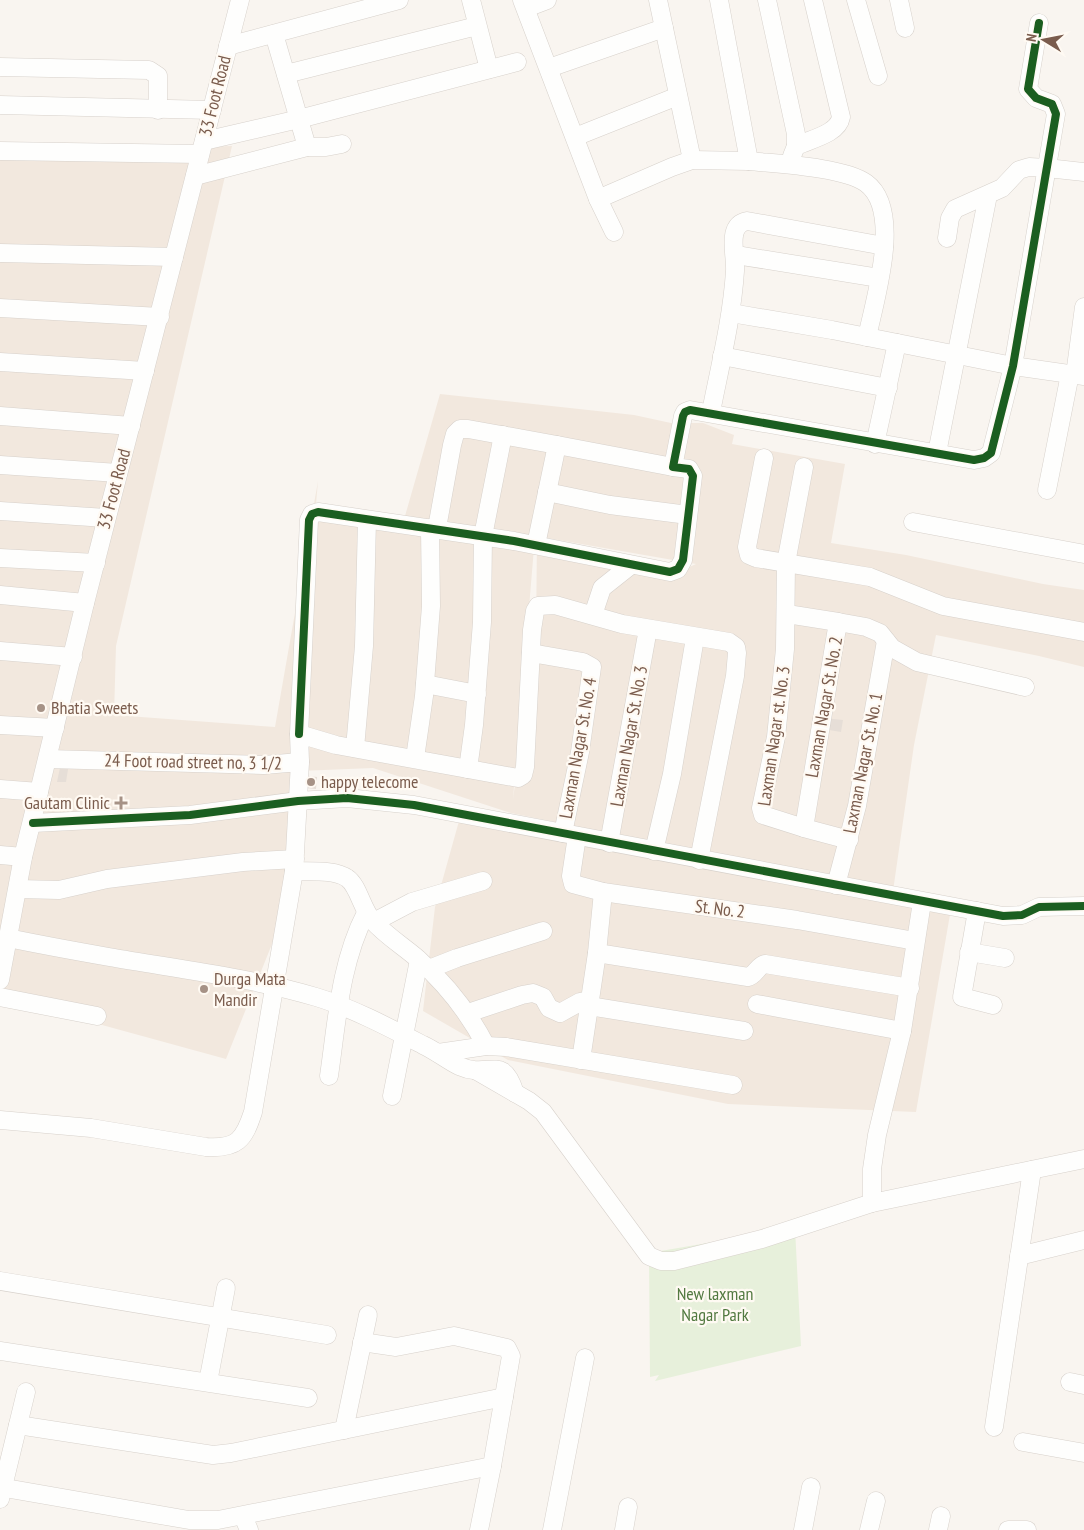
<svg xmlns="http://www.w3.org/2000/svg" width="1084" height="1530" font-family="'PT Sans Narrow',sans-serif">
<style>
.residential{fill:#f2e8de;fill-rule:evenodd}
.green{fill:#e7f0db}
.building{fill:#e6ded7}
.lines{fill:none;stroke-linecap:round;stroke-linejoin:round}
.minor-casing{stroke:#d7d1cb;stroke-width:19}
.minor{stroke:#fefefd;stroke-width:18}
.cycleway-casing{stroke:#fffaf3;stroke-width:11}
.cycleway{stroke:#1b5e20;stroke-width:8}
.poi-dot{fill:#a69286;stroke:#fffaf3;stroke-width:2}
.labels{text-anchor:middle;stroke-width:4.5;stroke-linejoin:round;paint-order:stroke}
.street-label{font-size:18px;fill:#7a5c4d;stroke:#fffaf3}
.poi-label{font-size:18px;fill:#7a5c4d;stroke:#fffaf3;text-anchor:start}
.park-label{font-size:18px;fill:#537a41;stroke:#fffaf3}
</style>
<rect width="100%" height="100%" fill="#f9f5f0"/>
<g class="residential">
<path d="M232,146L116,646L114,715L275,727L318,481L316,504L405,516L440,394L634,415L671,423H703L734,435L732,444L845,464L831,543L906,555L1043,584L1084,590V667L1039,656L936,635L914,745L893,891L511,813L373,768L299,771L298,732L280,924L226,1059L0,997V153ZM535,536L696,564L674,574L537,537L536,634L513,799Z"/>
<path d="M459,821L925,895L953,897L916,1112L728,1104L508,1060L423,1011L435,907Z"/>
</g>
<path class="green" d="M795,1228L801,1346L655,1381L659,1375L650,1377L649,1253Z"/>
<g class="building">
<path d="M824,718L843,720L841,732L823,729Z"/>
<path d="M70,757L66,782H57L62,758Z"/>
<path d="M307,776L317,777L316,789L305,788Z"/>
</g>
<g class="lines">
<defs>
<g id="minor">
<path d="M471,0L489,69"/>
<path d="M522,0L598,199L614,232"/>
<path d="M658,0L692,160"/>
<path d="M719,0L749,161C777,164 844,167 866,183C903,210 875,299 867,337"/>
<path d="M767,0L796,134V146L792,156"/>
<path d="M856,0L878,76"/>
<path d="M899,0L905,28"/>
<path d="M526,8L547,0"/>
<path d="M274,34L307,147"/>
<path d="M228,46L399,0"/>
<path d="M0,67L149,70L158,76V110"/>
<path d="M549,68L664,28"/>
<path d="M286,74L477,26"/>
<path d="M0,105L212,110"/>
<path d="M575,137L678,96"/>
<path d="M204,141L299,119L517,62"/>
<path d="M796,146C811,139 838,134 841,117L813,0"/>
<path d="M0,151L200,154"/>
<path d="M195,176L307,147H326L342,144"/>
<path d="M598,199L672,167L692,160L749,161"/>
<path d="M947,238L950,218L955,209L1002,188L1019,170L1029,167L1047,168L1084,172"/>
<path d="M0,253L174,257"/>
<path d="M736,255L879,278"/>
<path d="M0,308L160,317"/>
<path d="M731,313L832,330L1013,366L1084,376"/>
<path d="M722,356L888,388"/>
<path d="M0,362L145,371"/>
<path d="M1075,375L1084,307"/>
<path d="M711,412C720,366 732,318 735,271C736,254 726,225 747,221L884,246"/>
<path d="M0,416L131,426"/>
<path d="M875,444L897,343"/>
<path d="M937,453L988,195"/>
<path d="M764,458L747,547L749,555L756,558L870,577L943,606L1084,632"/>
<path d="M0,465L118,473"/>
<path d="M1047,490L1070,374"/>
<path d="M547,492L610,505L688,515"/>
<path d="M0,511L106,518"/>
<path d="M913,522L1084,554"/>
<path d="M437,528L452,445L455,434L460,429H468L557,445"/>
<path d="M536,545L557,445L673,467"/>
<path d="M0,558L96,563"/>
<path d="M0,595L85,603"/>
<path d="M787,614L838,622"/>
<path d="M593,615L602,588L631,565"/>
<path d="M0,651L73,657"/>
<path d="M531,653L583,662L592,667L580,752L563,833"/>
<path d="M425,684L477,694"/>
<path d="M0,725L55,728"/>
<path d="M299,734L309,520L312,514L318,512L514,541L670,572L678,569L683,560L693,476L689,469L673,467L683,416L685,412L690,410L974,460L984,458L991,453L1013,366L1056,114L1052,104L1036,98L1028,89L1039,23"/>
<path d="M355,748L364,646L367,520"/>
<path d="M415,758L424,696L431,606L430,528"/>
<path d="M300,762L299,734L336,745L518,778L523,775L525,767L532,630L535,611L538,606L555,605L622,624L729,642L736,647L737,653L735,676L699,860"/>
<path d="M468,769L474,725L482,622L483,536L503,435"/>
<path d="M0,789L39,792"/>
<path d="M33,823L190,815L298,801L347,798L414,805L1003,916L1022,915L1039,907L1084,906"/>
<path d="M804,828L763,815L761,808L776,737L785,649L786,563L804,467"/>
<path d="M577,836L571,876L573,884L603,892L797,920L915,941"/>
<path d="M849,840L804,828L838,622L866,627L880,633L892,648L917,662L1025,687"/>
<path d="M609,843L648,629"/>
<path d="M654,851L672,774L695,638"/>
<path d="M0,855L23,857"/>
<path d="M294,871C309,872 334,869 347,878C358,885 362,909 372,920C385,935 403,946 418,959C446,984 469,1013 486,1046"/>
<path d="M836,885L857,806L886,641"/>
<path d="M18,889L59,890L107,879L243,862L295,859"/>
<path d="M922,902L902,1031L877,1135L872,1169V1203L1084,1159"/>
<path d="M977,911L962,997L993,1005"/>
<path d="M374,922L412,902L483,881"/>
<path d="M8,938C42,945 75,951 109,957C178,969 248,977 316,997C350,1007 392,1029 423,1045C436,1051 447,1060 459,1066C490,1080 502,1052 515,1093"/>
<path d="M969,952L1005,958"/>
<path d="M597,953L748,977C756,975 757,966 765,964L910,988"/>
<path d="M429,969L457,958L543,931"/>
<path d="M0,980L23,857L85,603L240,0"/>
<path d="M0,997L97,1016"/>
<path d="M757,1004L902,1031"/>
<path d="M589,1006L744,1031"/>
<path d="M468,1013L522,995L533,993L543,997L549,1008L560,1013L580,1002L590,1000"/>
<path d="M438,1053L486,1046L506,1047L733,1085"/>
<path d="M581,1060L597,953L603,892"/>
<path d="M477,1071L529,1101L543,1112L649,1256L661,1261H674L762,1239L872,1203"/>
<path d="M329,1076C337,1021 340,963 366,913"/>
<path d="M392,1096L419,960"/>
<path d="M0,1120L91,1128L206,1147C237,1149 244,1140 253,1112L294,871L300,762L264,765L48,759"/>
<path d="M1019,1256L1084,1240"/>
<path d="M0,1281L327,1335"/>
<path d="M0,1351L308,1398"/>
<path d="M208,1382L226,1288"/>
<path d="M1070,1382L1084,1385"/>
<path d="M18,1425L213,1455L231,1453L504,1397"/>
<path d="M994,1427L1032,1170"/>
<path d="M344,1430L368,1315"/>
<path d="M1023,1442L1084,1453"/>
<path d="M0,1487L189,1520H218L492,1466L511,1356L507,1348L454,1336L396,1347L362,1342"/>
<path d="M0,1499L26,1392"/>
<path d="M243,1516L249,1530"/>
<path d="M479,1530L492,1466"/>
<path d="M552,1530L585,1358"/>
<path d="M624,1530L628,1507"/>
<path d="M803,1530L811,1487"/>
<path d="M869,1530L876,1501"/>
<path d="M938,1530L941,1516"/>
<path d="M1008,1530H1027"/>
</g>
</defs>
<use href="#minor" class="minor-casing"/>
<use href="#minor" class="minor"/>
<defs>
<g id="cycleway">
<path d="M299,734L309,520L312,514L318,512L514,541L670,572L678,569L683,560L693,476L689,469L673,467L683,416L685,412L690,410L974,460L984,458L991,453L1013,366L1056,114L1052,104L1036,98L1028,89L1039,23"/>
<path d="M33,823L190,815L298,801L347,798L414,805L1003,916L1022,915L1039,907L1084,906"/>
</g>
</defs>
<use href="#cycleway" class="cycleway-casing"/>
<use href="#cycleway" class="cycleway"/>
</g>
<g class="poi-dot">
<circle cx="41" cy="708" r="5"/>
<circle cx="311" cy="782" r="5"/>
<path d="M118.5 795.5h5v5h5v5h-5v5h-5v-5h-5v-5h5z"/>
<circle cx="204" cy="989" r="5"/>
</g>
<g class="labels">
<g class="street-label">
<text transform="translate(215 96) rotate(-76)" y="6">33 Foot Road</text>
<text transform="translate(114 489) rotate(-75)" y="6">33 Foot Road</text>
<text transform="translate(824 707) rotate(-80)" y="6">Laxman Nagar St. No. 2</text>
<text transform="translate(629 736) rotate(-80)" y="6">Laxman Nagar St. No. 3</text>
<text transform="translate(774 736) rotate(-82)" y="6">Laxman Nagar st. No. 3</text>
<text transform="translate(578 748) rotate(-80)" y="6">Laxman Nagar St. No. 4</text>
<text transform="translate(193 762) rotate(1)" y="6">24 Foot road street no, 3 1/2</text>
<text transform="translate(863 763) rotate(-79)" y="6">Laxman Nagar St. No. 1</text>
<text transform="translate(720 909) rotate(7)" y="6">St. No. 2</text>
</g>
<g class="poi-label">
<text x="51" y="714">Bhatia Sweets</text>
<text x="321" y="788">happy telecome</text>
<text x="110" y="809" text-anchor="end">Gautam Clinic</text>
<text x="214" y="985">Durga Mata<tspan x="214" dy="21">Mandir</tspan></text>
</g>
<g class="park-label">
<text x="715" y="1300">New laxman<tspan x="715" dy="21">Nagar Park</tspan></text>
</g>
</g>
<g transform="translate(1044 40) rotate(280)" stroke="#fffaf3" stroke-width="4" paint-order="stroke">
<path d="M0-4L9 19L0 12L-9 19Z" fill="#7a5c4d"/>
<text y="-8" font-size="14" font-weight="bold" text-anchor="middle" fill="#7a5c4d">N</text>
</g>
</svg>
